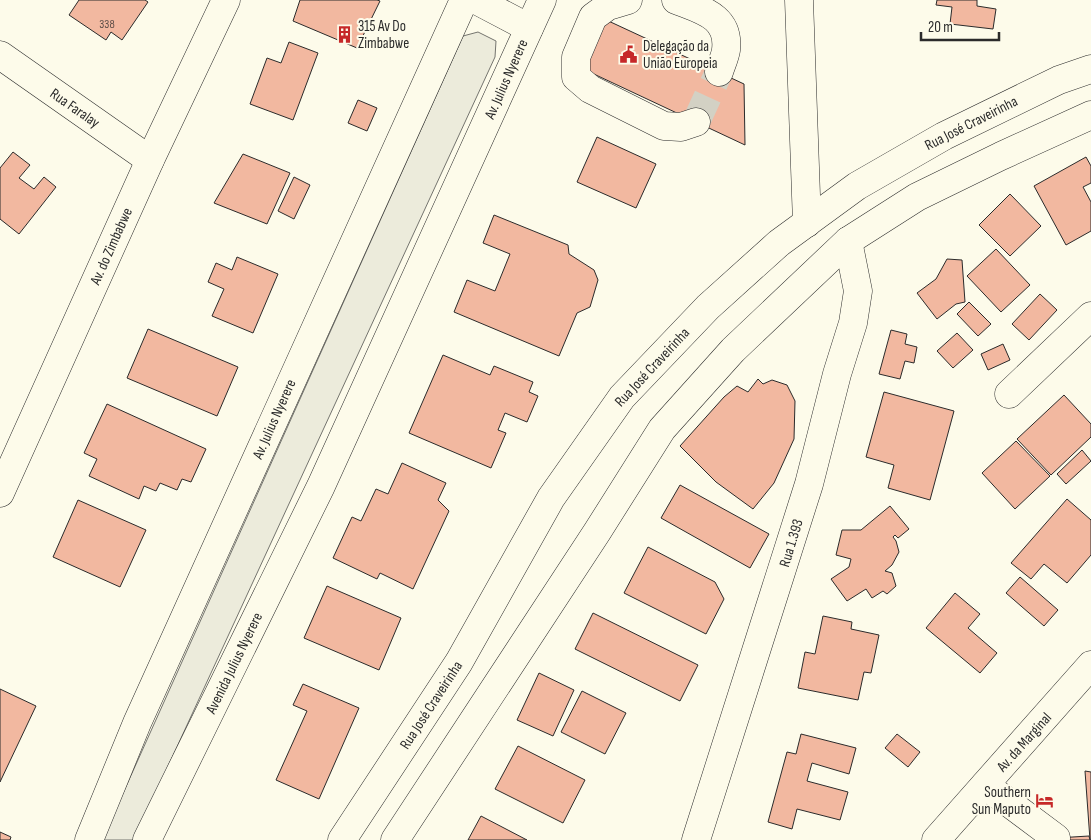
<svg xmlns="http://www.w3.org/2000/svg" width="1091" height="840" font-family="'Sofia Sans Condensed',sans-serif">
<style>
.garden{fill:#ecebdb;stroke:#74746e}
.building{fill:#f2b8a0;stroke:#2b2b2b}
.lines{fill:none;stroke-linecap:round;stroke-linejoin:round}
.minor-tunnel{stroke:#d3d1c4;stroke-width:28;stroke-dasharray:28 14;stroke-linecap:butt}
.minor-casing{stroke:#2b2b2b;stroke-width:29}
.major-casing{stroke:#2b2b2b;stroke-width:29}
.minor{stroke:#fdfbea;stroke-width:28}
.major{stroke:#fdfbea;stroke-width:28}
.labels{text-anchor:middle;stroke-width:4;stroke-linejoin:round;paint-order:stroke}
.number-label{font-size:12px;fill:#5d4e48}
.poi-label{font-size:15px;fill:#2b2b2b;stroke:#fdfbea;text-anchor:start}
.street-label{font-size:15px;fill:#2b2b2b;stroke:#fdfbea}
</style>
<rect width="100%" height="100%" fill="#fdfbea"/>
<path class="garden" d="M478,32L496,41L495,57L134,840H102L463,36Z"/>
<g class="building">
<path d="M79,0H145L148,2L122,40L111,32L106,40L69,15Z"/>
<path d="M300,0H377L380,1L357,48L293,21Z"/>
<path d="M937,0H977V6L996,9L993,29L950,24L952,7L936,5Z"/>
<path d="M602,18L744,84L745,145L581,68Z"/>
<path d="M289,42L318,53L293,120L250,104L267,58L281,63Z"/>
<path d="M358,100L377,108L367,131L348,123Z"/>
<path d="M597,137L656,164L636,208L577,182Z"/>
<path d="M13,152L30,165L19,178L34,189L44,177L56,187L19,234L0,219V168Z"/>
<path d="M243,154L290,173L267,224L214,203Z"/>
<path d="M1086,157L1091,166V183L1083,187L1091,202V231L1066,245L1034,186Z"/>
<path d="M294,177L310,185L294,219L278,211Z"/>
<path d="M1010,194L1041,226L1010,256L979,225Z"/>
<path d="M494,215L568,245L569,254L594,270L598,280L590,307L577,313L559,356L454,312L467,280L495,291L510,254L483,243Z"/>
<path d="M996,249L1030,285L1001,312L967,276Z"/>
<path d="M237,257L278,274L253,333L212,316L224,289L208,282L216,263L232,270Z"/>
<path d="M947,259L962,260L965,302L956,304L937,319L917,293L936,279Z"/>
<path d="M1040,294L1057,310L1029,340L1012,324Z"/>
<path d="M969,302L991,324L978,336L957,314Z"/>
<path d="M148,329L238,367L217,416L127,378Z"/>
<path d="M891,330L907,334L905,344L917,347L914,363L905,361L900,379L879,374Z"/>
<path d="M957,333L973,350L953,368L937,351Z"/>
<path d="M1003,344L1010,360L988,370L981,354Z"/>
<path d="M443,355L490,375L494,366L533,382L529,392L538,396L527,422L505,413L498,430L506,433L491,468L409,433Z"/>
<path d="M758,379L763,384L772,380L787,385L795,401L794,439L774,483L753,509L716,482L680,446L724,397L737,386L748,392Z"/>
<path d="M884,392L954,411L930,500L888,488L894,465L866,457Z"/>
<path d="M1064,395L1091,424V437L1051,475L1017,439Z"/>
<path d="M107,404L206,449L191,482L182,479L177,490L160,483L156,491L144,486L139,499L89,476L97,459L84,453Z"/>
<path d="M1016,441L1050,476L1015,509L982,473Z"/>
<path d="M1082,450L1091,461L1066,484L1057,474Z"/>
<path d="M402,463L446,483L438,500L449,511L413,589L380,573L377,579L333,558L352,517L361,521L376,489L388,494Z"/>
<path d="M680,485L769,534L750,568L661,518Z"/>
<path d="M1067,499L1091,520V555L1067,583L1044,564L1031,579L1011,563Z"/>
<path d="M78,500L146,530L120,587L53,557Z"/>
<path d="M890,506L909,529L898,538L895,535L893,537L896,541L899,552L892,565L885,571L892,573L896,586L887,594L883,591L872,598L866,589L847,601L831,579L849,567L851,559L836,555L842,530H861Z"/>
<path d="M648,547L715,582L724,599L706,634L624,593Z"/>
<path d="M1020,577L1058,610L1044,626L1006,593Z"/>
<path d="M327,586L401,618L379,670L304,638Z"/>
<path d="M955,593L980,614L968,628L997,653L980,673L926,628Z"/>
<path d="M593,613L698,665L680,701L575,649Z"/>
<path d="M823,616L852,622L851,629L879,635L871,673L864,672L858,700L798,688L805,652L815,654Z"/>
<path d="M539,673L574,690L553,736L517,720Z"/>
<path d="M303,684L359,708L319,799L276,780L307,711L293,705Z"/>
<path d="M0,689L36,706L0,782Z"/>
<path d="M582,691L626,713L605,754L561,732Z"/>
<path d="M801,734L856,748L849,774L812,763L807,781L848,792L840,820L797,809L792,829L768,822L787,752L796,754Z"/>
<path d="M897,734L920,752L908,767L885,748Z"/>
<path d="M518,746L585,780L563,823L495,789Z"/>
<path d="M1085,771L1091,772V840H1090Z"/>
<path d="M481,816L527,840H468Z"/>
<path d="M0,832L11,837L10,840H0Z"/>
<path d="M1089,836L1090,840H1044L1056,838Z"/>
</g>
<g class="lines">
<path class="minor-tunnel" d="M696,122L719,72"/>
<defs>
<g id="minor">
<path d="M476,0L529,28"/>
<path d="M628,0L608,6L593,17L576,57V77L590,89L664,126L681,127L696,122"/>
<path d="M676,0C701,10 730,16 726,50C725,57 721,65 719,72"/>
<path d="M799,0L807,223"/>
<path d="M0,55L150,160"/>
<path d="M1009,394L1091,316"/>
<path d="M0,493L150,160L226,0"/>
<path d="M985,785L1056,838"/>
<path d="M696,840L809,484L837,374L853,323L858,291L848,241"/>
</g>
<g id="major">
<path d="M89,840L137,723L464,0"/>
<path d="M147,840L321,486L542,0"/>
<path d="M342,840L459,662L551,498L622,397L708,307L779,243L857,186L944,136L1059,80L1091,69"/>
<path d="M395,840L597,532L662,429L733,350L848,241L917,197L1001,156L1091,115"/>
<path d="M936,840L1091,665"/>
</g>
</defs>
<use href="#minor" class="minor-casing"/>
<use href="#major" class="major-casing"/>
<use href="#minor" class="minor"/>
<use href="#major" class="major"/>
</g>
<defs>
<symbol id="building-bare" viewBox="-9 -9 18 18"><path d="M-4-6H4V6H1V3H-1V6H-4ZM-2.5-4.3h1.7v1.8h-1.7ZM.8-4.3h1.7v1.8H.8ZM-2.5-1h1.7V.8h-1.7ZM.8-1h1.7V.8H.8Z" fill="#c62828" stroke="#fdfbea" stroke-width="2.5" paint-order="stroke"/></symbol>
<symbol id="civic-bare" viewBox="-9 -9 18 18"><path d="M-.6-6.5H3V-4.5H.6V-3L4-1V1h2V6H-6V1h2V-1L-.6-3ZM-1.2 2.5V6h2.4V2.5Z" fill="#c62828" stroke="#fdfbea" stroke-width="2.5" paint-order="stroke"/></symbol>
<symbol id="hotel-bare" viewBox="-9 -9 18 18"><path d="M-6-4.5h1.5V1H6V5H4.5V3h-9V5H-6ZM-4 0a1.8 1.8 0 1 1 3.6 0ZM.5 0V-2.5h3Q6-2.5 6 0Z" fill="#c62828" stroke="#fdfbea" stroke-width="2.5" paint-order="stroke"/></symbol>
</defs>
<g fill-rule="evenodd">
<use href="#building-bare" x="332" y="22" width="25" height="25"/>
<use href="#civic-bare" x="616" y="42" width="25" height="25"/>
<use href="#hotel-bare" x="1032" y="788" width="25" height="25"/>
</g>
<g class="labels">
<g class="number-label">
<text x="107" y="28">338</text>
</g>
<g class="poi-label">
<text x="358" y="31">315 Av Do<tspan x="358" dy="17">Zimbabwe</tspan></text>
<text x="643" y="51">Delegação da<tspan x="643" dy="17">União Europeia</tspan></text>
<text x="1031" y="797" text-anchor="end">Southern<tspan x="1031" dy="17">Sun Maputo</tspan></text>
</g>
<g class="street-label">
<text transform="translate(506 79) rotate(-66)" y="5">Av. Julius Nyerere</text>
<text transform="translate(75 108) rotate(35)" y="5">Rua Faralay</text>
<text transform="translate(971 123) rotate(-27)" y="5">Rua José Craveirinha</text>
<text transform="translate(111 246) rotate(-66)" y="5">Av. do Zimbabwe</text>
<text transform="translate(652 367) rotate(-47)" y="5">Rua José Craveirinha</text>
<text transform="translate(274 419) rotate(-66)" y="5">Av. Julius Nyerere</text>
<text transform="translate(791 543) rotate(-73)" y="5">Rua 1.393</text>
<text transform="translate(234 663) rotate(-64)" y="5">Avenida Julius Nyerere</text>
<text transform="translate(431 705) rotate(-57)" y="5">Rua José Craveirinha</text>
<text transform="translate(1024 742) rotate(-48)" y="5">Av. da Marginal</text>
</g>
</g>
<path d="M921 32v8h78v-8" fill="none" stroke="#2b2b2b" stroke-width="2.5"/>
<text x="928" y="32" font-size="15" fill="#2b2b2b" stroke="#fdfbea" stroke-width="4" paint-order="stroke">20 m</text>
</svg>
